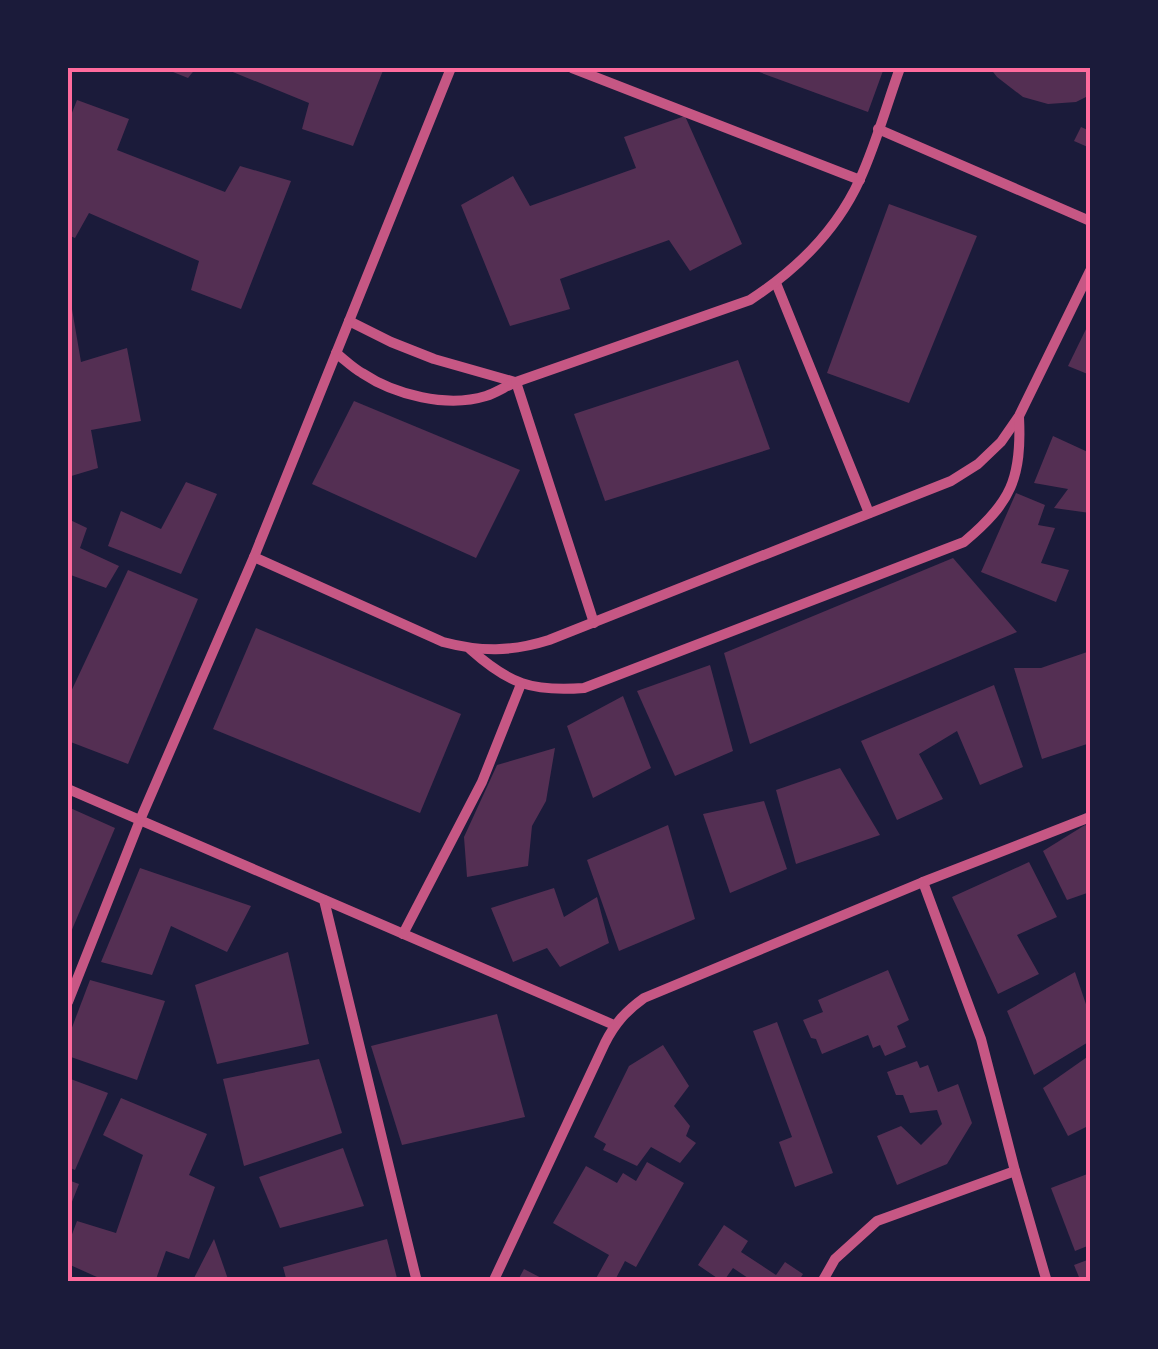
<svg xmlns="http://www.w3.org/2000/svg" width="1158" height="1349" font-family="'Titillium Web',sans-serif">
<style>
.building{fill:#542f53}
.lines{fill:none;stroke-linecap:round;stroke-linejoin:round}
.minor{stroke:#c65784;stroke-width:10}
.neatline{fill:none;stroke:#ff6b9d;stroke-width:4}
</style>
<rect width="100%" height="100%" fill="#1b1b3a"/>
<g class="building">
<path d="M163,68H196L188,78Z"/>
<path d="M223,68H384L353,146L302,129L309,103Z"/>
<path d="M748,68H884L868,112Z"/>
<path d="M990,68H1090V95L1076,102L1048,104L1023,97L997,77Z"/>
<path d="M77,100L129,119L117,150L225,192L240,166L291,181L241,309L191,290L199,261L89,213L75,238L68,235V123Z"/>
<path d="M685,116L742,244L690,271L669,240L560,279L570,309L510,326L461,205L513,176L530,206L636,168L624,137Z"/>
<path d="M1081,127L1090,131V148L1074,141Z"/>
<path d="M889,204L977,236L909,403L827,373Z"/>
<path d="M72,309L81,362L127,348L141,421L91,430L98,468L68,477V310Z"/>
<path d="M1090,321V375L1068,366Z"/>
<path d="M738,360L770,449L605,501L574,414Z"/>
<path d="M354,401L520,470L476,558L312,484Z"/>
<path d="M1053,436L1090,453V513L1054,508L1068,489L1034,483Z"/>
<path d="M186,482L217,494L181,574L108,546L121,511L161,529Z"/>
<path d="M1016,493L1045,505L1038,525L1055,528L1041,563L1069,570L1056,602L981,572Z"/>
<path d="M68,519L87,528L80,548L119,566L106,588L68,574Z"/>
<path d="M953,558L1017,632L750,744L724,653Z"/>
<path d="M128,570L198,599L128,764L68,741V698Z"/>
<path d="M256,628L461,714L420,813L213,729Z"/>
<path d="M1090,651V743L1042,759L1014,668H1041Z"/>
<path d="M710,665L733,751L675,776L637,691Z"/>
<path d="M994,685L1023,767L980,785L957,731L919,754L943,799L897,820L861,741Z"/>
<path d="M623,696L651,768L593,798L567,726Z"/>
<path d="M555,748L546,801L532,826L528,866L467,877L464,837L497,765Z"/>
<path d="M840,768L880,835L796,864L776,790Z"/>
<path d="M764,801L787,869L730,893L703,814Z"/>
<path d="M68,807L115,828L68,939Z"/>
<path d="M668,825L695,919L619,951L587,860Z"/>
<path d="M1085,825L1090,827V892L1067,900L1043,851Z"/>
<path d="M1029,862L1057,917L1017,935L1039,974L998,994L952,897Z"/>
<path d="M140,868L251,906L227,952L171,926L152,975L101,962Z"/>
<path d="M554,888L564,917L597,897L609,943L560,967L547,948L513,962L491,908Z"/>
<path d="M288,952L309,1044L217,1064L195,985Z"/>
<path d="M888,970L909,1020L897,1026L906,1047L885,1056L880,1045L873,1048L868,1035L822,1054L816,1039L811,1038L803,1020L823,1012L818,1000Z"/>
<path d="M1075,972L1090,1016V1041L1034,1075L1007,1011Z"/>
<path d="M90,980L165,1001L137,1080L68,1056V1038Z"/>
<path d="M497,1014L525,1117L402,1145L371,1046Z"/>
<path d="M777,1022L833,1173L795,1187L779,1142L792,1137L753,1031Z"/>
<path d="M663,1045L689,1086L674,1106L690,1126L686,1136L696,1143L680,1163L651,1147L637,1166L603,1150L606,1144L594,1137L629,1066Z"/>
<path d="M1090,1055V1125L1068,1136L1043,1088Z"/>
<path d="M319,1059L342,1133L244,1166L223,1079Z"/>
<path d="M917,1061L920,1068L928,1065L938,1092L958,1084L972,1123L947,1164L897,1185L877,1136L901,1126L921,1145L942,1124L937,1110L910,1113L903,1095H896L887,1072Z"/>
<path d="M68,1078L108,1093L75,1170L68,1167Z"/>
<path d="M121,1098L207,1134L189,1175L215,1187L189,1259L166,1251L155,1282H108L68,1264V1245L77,1221L116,1233L143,1155L103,1135Z"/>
<path d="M343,1148L364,1206L280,1228L259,1177Z"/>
<path d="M647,1162L684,1183L636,1267L625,1261L614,1282H594L609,1255L553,1223L586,1166L617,1183L623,1173L636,1181Z"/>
<path d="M1090,1173V1245L1075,1251L1051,1188Z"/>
<path d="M68,1180L79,1184L68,1212Z"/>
<path d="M724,1225L748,1241L741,1252L776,1275L785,1262L803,1274L798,1282H754L733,1268L723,1282L698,1265Z"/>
<path d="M214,1239L229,1282H192Z"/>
<path d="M387,1239L398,1282H287L283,1267Z"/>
<path d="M1090,1259V1282H1081L1074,1265Z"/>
<path d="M524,1269L549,1282H517Z"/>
</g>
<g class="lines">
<g class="minor">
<path d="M572,68L860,180"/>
<path d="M878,129L1090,221"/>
<path d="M776,283L869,513"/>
<path d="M349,321L391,342L434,359L515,382"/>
<path d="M336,353C345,360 353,368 362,373C395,395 447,408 486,396C496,393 506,386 516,382L750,300C796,270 837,230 860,179C876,144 887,104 900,68"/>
<path d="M516,382L594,623"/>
<path d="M254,557L443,642C481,652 511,652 549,640L951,481L978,464L1001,442L1019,416L1090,271"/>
<path d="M470,649C509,684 532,692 584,688L964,542C1011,503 1022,478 1019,417"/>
<path d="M68,789L614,1025"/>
<path d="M923,882L981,1039L1015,1171L1047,1282"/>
<path d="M324,900L417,1282"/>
<path d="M403,934L482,782L521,684"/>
<path d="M68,1002L140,820L254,557L451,68"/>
<path d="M493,1282L605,1043C615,1023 626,1011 644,998L923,882L1090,817"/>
<path d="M822,1282L835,1259L877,1221L1015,1171"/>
</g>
</g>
<rect width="1158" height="1349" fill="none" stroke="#1b1b3a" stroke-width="140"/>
<rect x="70" y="70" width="1018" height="1209" class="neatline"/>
</svg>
